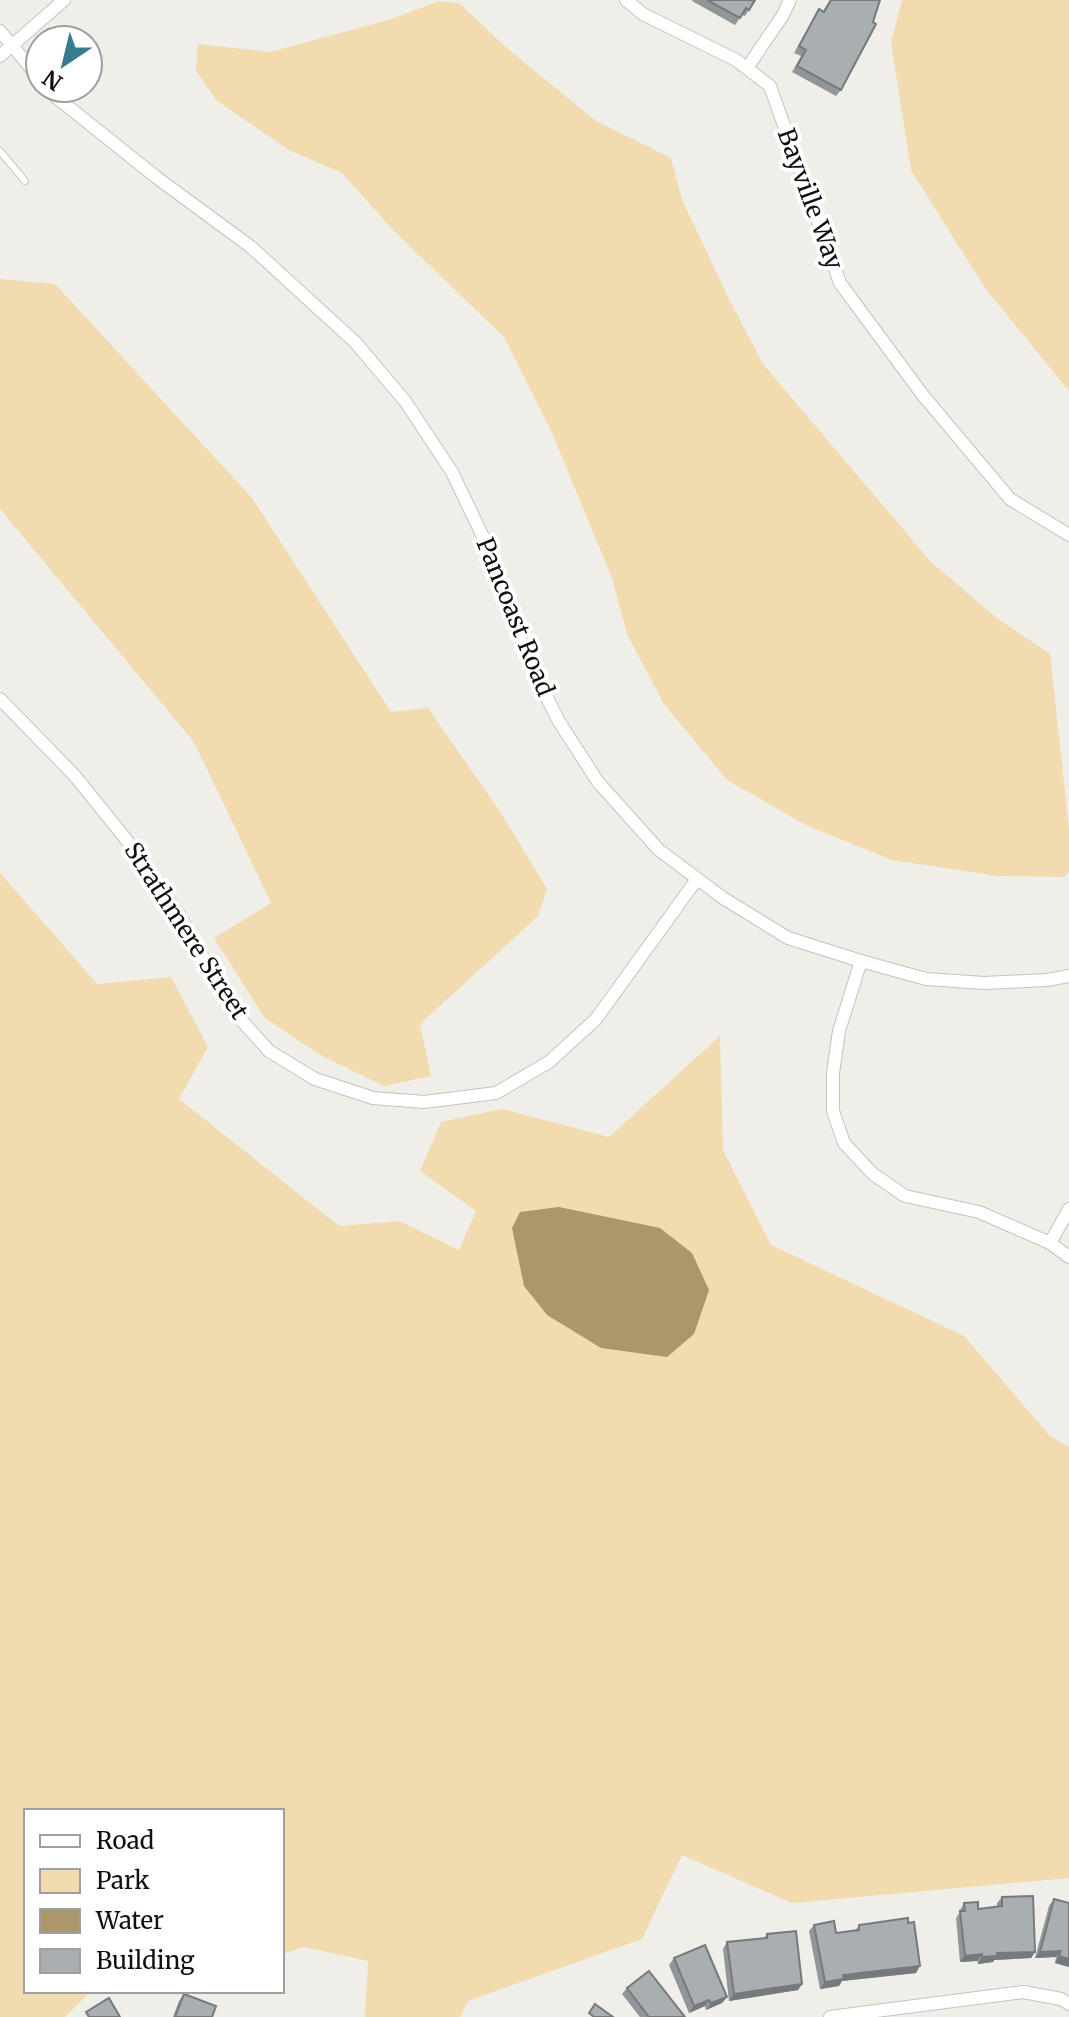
<svg xmlns="http://www.w3.org/2000/svg" width="1069" height="2017" font-family="Merriweather,serif">
<style>
.green{fill:#f1dbaf}
.water{fill:#ac966c}
.lines{fill:none;stroke-linecap:round;stroke-linejoin:round}
.service-casing{stroke:#c5c3be;stroke-width:8}
.minor-casing{stroke:#c5c3be;stroke-width:14}
.service{stroke:#fff;stroke-width:6}
.minor{stroke:#fff;stroke-width:12}
.wall{fill:#919698}
.shaded-wall{fill:#767a7c}
.building{fill:#a9afb1;stroke:#767a7c;stroke-width:2}
.labels{text-anchor:middle;stroke-width:8;stroke-linejoin:round;paint-order:stroke}
.street-label{font-size:24px;fill:#11100f;stroke:#fff}
</style>
<rect width="100%" height="100%" fill="#f0eee9"/>
<g class="green">
<path d="M902,0H1069V391L985,288L911,170L891,43Z"/>
<path d="M439,1L459,3L508,49L596,121L671,158L682,200L729,299L763,364L930,561L998,619L1050,654L1069,829V872L1064,877L997,876L892,860L806,825L727,780L664,704L627,634L612,578L552,433L504,337L396,233L342,173L289,150L217,101L196,71L198,44L270,52L392,19Z"/>
<path d="M0,279L55,284L252,498L391,712L428,708L501,813L547,889L538,916L420,1024L431,1076L384,1086L320,1055L265,1018L214,938L271,903L194,742L0,509Z"/>
<path d="M0,873L97,984L171,977L208,1047L179,1099L339,1226L399,1221L459,1250L476,1211L420,1171L441,1122L502,1109L609,1137L720,1036L723,1150L771,1245L964,1336L1050,1436L1069,1447V1878L792,1903L682,1855L642,1939L468,2001L460,2017H365L368,1961L304,1947L282,1954V1811H26V1991H91L65,2017H0Z"/>
</g>
<path class="water" d="M559,1207L660,1228L692,1253L709,1290L694,1334L667,1357L601,1348L547,1315L524,1286L512,1228L520,1212Z"/>
<g class="lines">
<defs>
<path id="service" d="M0,151L25,181"/>
<g id="minor">
<path d="M626,0L643,14L736,60L770,86L840,283L922,394L1010,499L1069,535"/>
<path d="M0,31L40,79"/>
<path d="M0,56L64,0"/>
<path d="M747,68L783,15L790,0"/>
<path d="M48,88L56,97L156,177L251,247L355,342L405,401L452,472L486,543L528,659L558,720L598,782L659,850L723,898L788,938L861,961L926,979L984,983L1047,980L1069,976"/>
<path d="M0,699L75,776L129,843L181,918L233,1011L269,1051L315,1079L373,1098L424,1102L496,1093L549,1062L596,1019L697,879"/>
<path d="M861,961L839,1031L833,1073V1111L844,1143L873,1174L905,1196L979,1212L1050,1243L1069,1257"/>
<path d="M1050,1243L1069,1209"/>
<path d="M830,2017L1023,1992L1061,1999L1069,2004"/>
</g>
</defs>
<use href="#service" class="service-casing"/>
<use href="#minor" class="minor-casing"/>
<use href="#service" class="service"/>
<use href="#minor" class="minor"/>
</g>
<g class="wall">
<path d="M693,0H755L745,16L742,15L735,25L692,1Z"/>
<path d="M830,0H880L841,90L836,96L792,72L801,56L794,53L815,16L819,9L823,11Z"/>
<path d="M1002,1897L1035,1952L1031,1958L994,1960L993,1962L978,1964L977,1961L960,1962L956,1918L960,1912V1910L964,1903L978,1909L997,1907V1903Z"/>
<path d="M1054,1899L1069,1967L1055,1963L1056,1957L1035,1958L1049,1906Z"/>
<path d="M814,1925L836,1933L855,1931L859,1925L916,1973L842,1981L839,1986L820,1989L809,1931Z"/>
<path d="M767,1934L802,1984L798,1990L729,2001L723,1949L727,1942L764,1938Z"/>
<path d="M674,1958L727,1997L722,2003L706,2010L705,2006L689,2013L669,1965Z"/>
<path d="M627,1988L685,2017H640L622,1994Z"/>
<path d="M184,1994L212,2017H173L179,2001Z"/>
</g>
<g class="shaded-wall">
<path d="M1061,1951L1056,1957L1035,1958L1040,1952Z"/>
<path d="M1035,1952L1031,1958L994,1960L993,1962L978,1964L982,1957L997,1953Z"/>
<path d="M982,1954L977,1961L960,1962L965,1956Z"/>
<path d="M1059,1956L1069,1959V1967L1055,1963Z"/>
<path d="M920,1966L916,1973L842,1981L839,1986L820,1989L825,1982L843,1975Z"/>
<path d="M802,1984L798,1990L729,2001L734,1994Z"/>
<path d="M727,1997L722,2003L706,2010L711,2003Z"/>
<path d="M709,2000L705,2006L689,2013L694,2006Z"/>
</g>
<g class="building">
<path d="M707,0H755L749,10L746,8L740,18Z"/>
<path d="M831,0H880L873,22L876,24L841,90L797,66L806,50L799,46L819,9L824,12Z"/>
<path d="M1033,1896L1035,1952L997,1953V1956L982,1957V1954L965,1956L960,1911H965L964,1903L978,1902V1909L1002,1906V1897Z"/>
<path d="M1054,1899L1069,1903V1959L1059,1956L1061,1951L1040,1952Z"/>
<path d="M908,1918V1923L914,1922L920,1966L843,1975L844,1979L825,1982L814,1925L834,1921L836,1933L859,1930V1925Z"/>
<path d="M796,1931L802,1984L734,1994L727,1942L767,1938V1934Z"/>
<path d="M705,1945L727,1997L711,2003L709,2000L694,2006L674,1958Z"/>
<path d="M649,1971L685,2017H649L627,1988Z"/>
<path d="M184,1994L216,2006L212,2017H175Z"/>
<path d="M109,1998L120,2017H89L86,2012Z"/>
<path d="M595,2004L613,2017H594L589,2013Z"/>
</g>
<g class="labels">
<g class="street-label">
<text transform="translate(810 199) rotate(70)" y="8">Bayville Way</text>
<text transform="translate(515 617) rotate(68)" y="8">Pancoast Road</text>
<text transform="translate(186 931) rotate(57)" y="8">Strathmere Street</text>
</g>
</g>
<rect x="24" y="1809" width="260" height="184" fill="#ffffff" stroke="#a09f9f" stroke-width="2"/>
<rect x="40" y="1835" width="40" height="12" fill="#ffffff" stroke="#a09f9f" stroke-width="2"/>
<text x="96" y="1849" font-size="24" fill="#11100f">Road</text>
<rect x="40" y="1869" width="40" height="24" fill="#f1dbaf" stroke="#a09f9f" stroke-width="2"/>
<text x="96" y="1889" font-size="24" fill="#11100f">Park</text>
<rect x="40" y="1909" width="40" height="24" fill="#ac966c" stroke="#a09f9f" stroke-width="2"/>
<text x="96" y="1929" font-size="24" fill="#11100f">Water</text>
<rect x="40" y="1949" width="40" height="24" fill="#a9afb1" stroke="#a09f9f" stroke-width="2"/>
<text x="96" y="1969" font-size="24" fill="#11100f">Building</text>
<g transform="translate(64 64) rotate(215)"><circle r="38" fill="#ffffff" stroke="#a09f9f" stroke-width="2"/>
<path d="M0-6L14 30L0 20L-14 30Z" fill="#397c8d"/>
<text y="-12" font-size="22" font-weight="bold" text-anchor="middle" fill="#11100f">N</text>
</g>
</svg>
